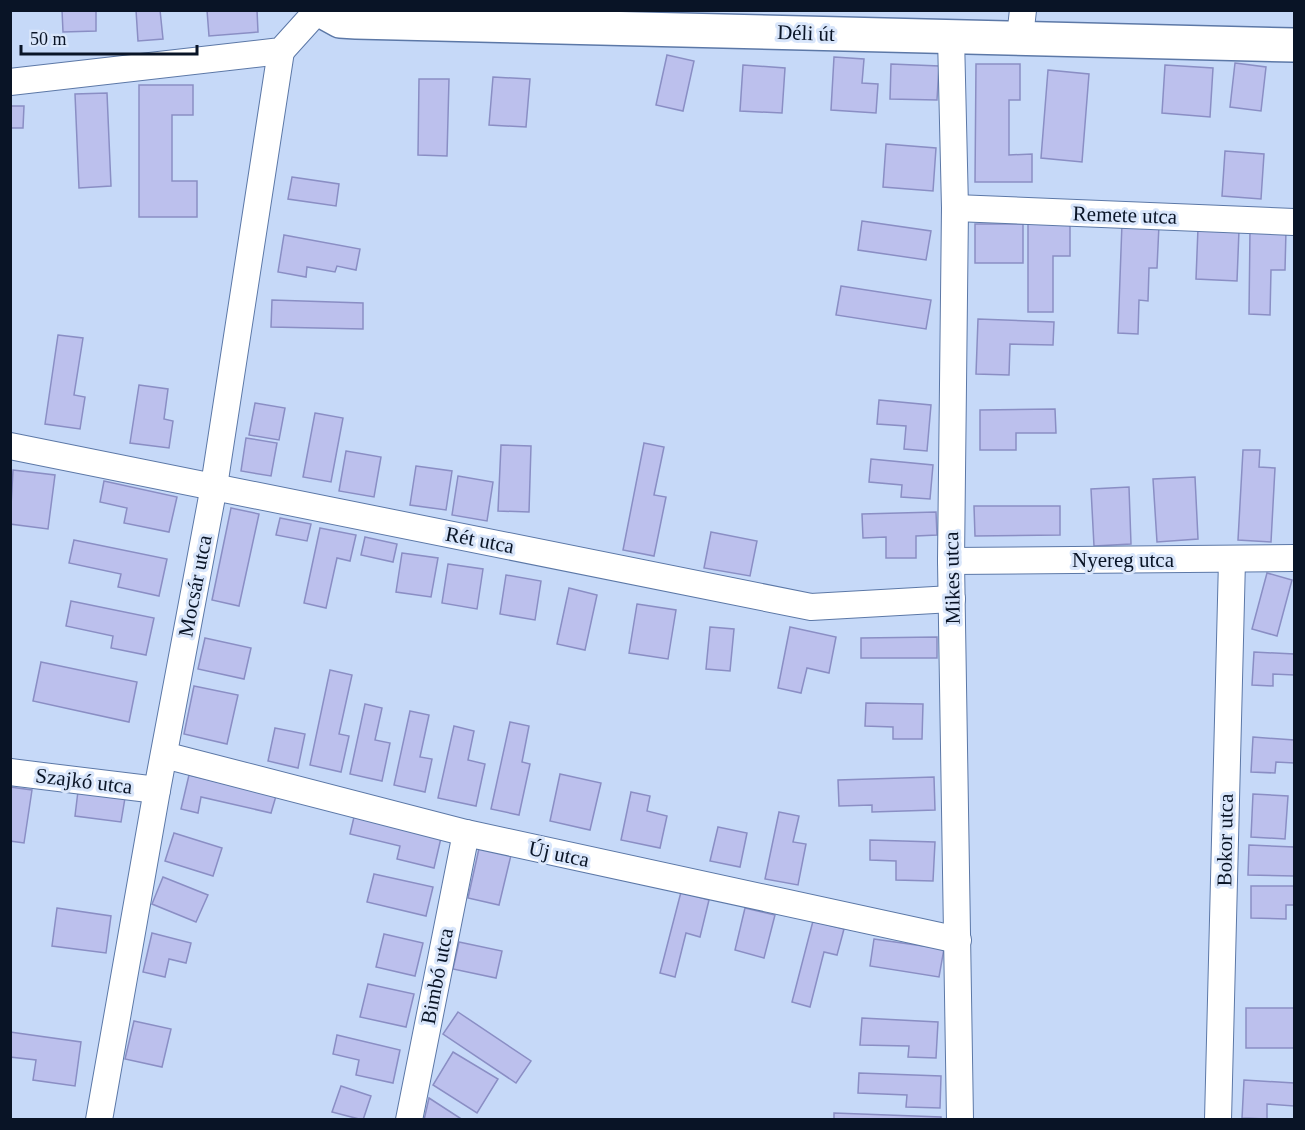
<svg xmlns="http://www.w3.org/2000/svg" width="1305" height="1130" font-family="'Times New Roman',serif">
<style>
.building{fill:#bcc0ed;stroke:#8a8ec4;stroke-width:1.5}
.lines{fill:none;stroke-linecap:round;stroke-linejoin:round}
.street-casing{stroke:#5c78a7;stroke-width:28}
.secondary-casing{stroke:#5c78a7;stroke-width:36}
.street{stroke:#fff;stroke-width:26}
.secondary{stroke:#fff;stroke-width:33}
.labels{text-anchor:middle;stroke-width:6;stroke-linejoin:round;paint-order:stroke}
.street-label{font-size:21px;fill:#091426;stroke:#d9e6fb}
</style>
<rect width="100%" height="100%" fill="#c6d9f8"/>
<g class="building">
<path d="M62,10H96V31L63,32Z"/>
<path d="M136,10H160L163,39L138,41Z"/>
<path d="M207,10H257L258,32L209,36Z"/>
<path d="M667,55L694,61L683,111L656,105Z"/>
<path d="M834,57L864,59L862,83L878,84L876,113L831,110Z"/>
<path d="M1235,63L1266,67L1261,111L1230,107Z"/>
<path d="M891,64L939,66L937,100L890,99Z"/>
<path d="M976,64H1020V100H1009V155L1032,154V182H975Z"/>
<path d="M743,65L785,68L782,113L740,111Z"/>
<path d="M1165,65L1213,68L1210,117L1162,113Z"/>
<path d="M1048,70L1089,74L1082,162L1041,158Z"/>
<path d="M493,77L530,79L526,127L489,125Z"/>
<path d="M419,79H449L447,156L418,155Z"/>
<path d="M139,85H193V115H172V181H197V217H139Z"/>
<path d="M107,93L111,186L79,188L75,94Z"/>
<path d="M10,106H24L23,128H11L10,142Z"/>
<path d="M886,144L936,148L933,191L883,187Z"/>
<path d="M1225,151L1264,154L1261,199L1222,196Z"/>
<path d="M292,177L339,184L336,206L288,199Z"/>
<path d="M862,221L931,231L926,260L858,250Z"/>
<path d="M1028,223L1070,224V256H1053V312H1028Z"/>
<path d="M1122,223L1159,225L1157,268H1149L1148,301L1139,300L1138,334L1118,333Z"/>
<rect x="975" y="224" width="48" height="39"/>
<path d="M1198,228L1239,230L1237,281L1196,279Z"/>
<path d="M1250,230H1286L1285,270H1271L1270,315L1249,314Z"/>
<path d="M284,235L360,249L356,270L337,266L335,272L307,267L306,277L278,272Z"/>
<path d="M841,286L931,300L926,329L836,315Z"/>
<path d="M272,300L363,303V329L271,327Z"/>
<path d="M978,319L1054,322L1053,345L1010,344L1009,375L976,374Z"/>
<path d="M58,335L83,338L74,395L85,397L80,429L45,424Z"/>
<path d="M139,385L168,389L164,419L173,421L169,448L130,443Z"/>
<path d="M879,400L931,405L927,451L904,449L906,426L877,424Z"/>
<path d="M255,403L285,408L279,440L249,435Z"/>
<path d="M1055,409L1056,433H1016V450H980V410Z"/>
<path d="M315,413L343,418L331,482L303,477Z"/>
<path d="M246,438L277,443L271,476L241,471Z"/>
<path d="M644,443L664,447L654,495L666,497L654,556L623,550Z"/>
<path d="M501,445L531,446L529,512L498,511Z"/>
<path d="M1243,450H1260L1259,467L1275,468L1271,542L1238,540Z"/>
<path d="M346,451L381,457L374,497L339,491Z"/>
<path d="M871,459L933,465L930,499L901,497L902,485L869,482Z"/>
<path d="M416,466L452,471L446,510L410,505Z"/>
<path d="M13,470L55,475L48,529L10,524Z"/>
<path d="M458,476L493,482L487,521L452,515Z"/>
<path d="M1195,477L1198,539L1157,542L1153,479Z"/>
<path d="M104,481L177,497L169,532L124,523L127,508L100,502Z"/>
<path d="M1129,487L1131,544L1094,546L1091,489Z"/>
<path d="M974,506H1060V535L975,536Z"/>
<path d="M231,508L259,514L239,606L212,600Z"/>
<path d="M936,512L937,535L916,536V558H886V537L863,538L862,514Z"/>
<path d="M280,518L311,524L307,541L276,535Z"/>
<path d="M320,528L356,535L350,561L337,558L326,608L304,603Z"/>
<path d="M711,532L757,541L750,576L704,568Z"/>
<path d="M365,537L397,544L393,562L361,555Z"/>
<path d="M74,540L167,559L159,596L118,587L121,574L69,563Z"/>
<path d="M402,553L438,558L431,597L396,592Z"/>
<path d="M448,564L483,569L477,609L442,603Z"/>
<path d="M1267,573L1292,580L1277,636L1252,629Z"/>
<path d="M506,575L541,581L535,620L500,614Z"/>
<path d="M569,588L597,595L585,650L557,644Z"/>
<path d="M71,601L154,618L146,655L111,648L113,636L66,626Z"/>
<path d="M637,604L676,610L668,659L629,653Z"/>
<path d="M710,627L734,629L730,671L706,669Z"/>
<path d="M790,627L836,637L829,673L807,668L801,693L778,688Z"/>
<path d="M937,637V658H861V638Z"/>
<path d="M205,638L251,648L244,679L198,669Z"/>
<path d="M1254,652L1294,654V675L1273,674V686L1252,685Z"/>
<path d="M41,662L137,682L129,722L33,701Z"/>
<path d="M330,670L352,675L339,734L349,736L341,772L310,765Z"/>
<path d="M194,686L238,695L227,744L184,734Z"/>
<path d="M866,703L923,704L922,739H893V727L865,726Z"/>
<path d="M365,704L382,708L375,740L390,743L382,781L350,774Z"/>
<path d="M410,711L429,715L420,757L432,759L425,792L394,785Z"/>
<path d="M510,722L529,726L522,762L530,764L519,815L491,809Z"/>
<path d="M454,726L474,731L468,760L485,764L476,806L438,798Z"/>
<path d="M275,728L305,734L298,768L268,761Z"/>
<path d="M1253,737L1294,740V763L1276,762L1275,773L1251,772Z"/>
<path d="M560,774L601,783L590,830L550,821Z"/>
<path d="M189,775L276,796L271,813L201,797L198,813L181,809Z"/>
<path d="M934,777L935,810L872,812V805L839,806L838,780Z"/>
<path d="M10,787L32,790L24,843L10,841Z"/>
<path d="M78,791L125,798L121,822L75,816Z"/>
<path d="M631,792L650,796L647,811L667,816L660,848L621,840Z"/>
<path d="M1253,794L1288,796L1285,839L1251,837Z"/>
<path d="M779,812L799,816L793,842L806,844L798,885L765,879Z"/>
<path d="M354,817L441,838L434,868L397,859L400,846L350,834Z"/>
<path d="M718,827L747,833L740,867L710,861Z"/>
<path d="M174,833L222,848L213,876L165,861Z"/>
<path d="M870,840L935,842L933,881L896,880V861L870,860Z"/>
<path d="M480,844L512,851L499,905L468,898Z"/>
<path d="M1249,845L1294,847V876L1248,875Z"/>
<path d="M374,874L433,887L426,916L367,902Z"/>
<path d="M163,877L208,895L196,922L152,904Z"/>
<path d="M1251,886H1294V905H1286V919L1251,918Z"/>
<path d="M681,892L709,900L700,937L686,933L675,977L660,973Z"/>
<path d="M57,908L111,916L106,953L52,946Z"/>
<path d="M745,908L775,915L764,958L735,950Z"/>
<path d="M813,921L844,929L837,955L824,952L810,1007L792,1002Z"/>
<path d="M152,933L191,943L186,963L169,959L165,977L143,972Z"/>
<path d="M384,934L423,943L415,976L376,967Z"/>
<path d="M874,939L944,949L939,977L870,966Z"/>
<path d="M459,942L502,951L496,978L453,969Z"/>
<path d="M368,984L414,994L406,1027L360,1017Z"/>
<rect x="1246" y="1008" width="48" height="40"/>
<path d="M458,1012L531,1061L516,1083L443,1034Z"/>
<path d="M862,1018L938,1022L936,1058L908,1057L909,1046L860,1045Z"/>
<path d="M134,1021L171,1029L162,1067L125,1059Z"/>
<path d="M10,1032L81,1042L75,1086L33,1080L36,1060L10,1057Z"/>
<path d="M337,1035L400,1050L393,1083L356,1075L359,1060L333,1054Z"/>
<path d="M453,1052L498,1079L477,1113L433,1085Z"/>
<path d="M859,1073L941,1076L940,1108L906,1107L907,1095L858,1093Z"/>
<path d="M1244,1080L1294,1083V1106L1267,1104V1119L1242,1118Z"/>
<path d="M341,1086L371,1096L363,1120L332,1112Z"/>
<path d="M429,1098L463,1120H424Z"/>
<path d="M834,1113L941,1117V1120H834Z"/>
</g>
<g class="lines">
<defs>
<g id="street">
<path d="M951,37L955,208L951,561L960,1120"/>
<path d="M1020,37L1023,10"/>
<path d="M10,82L281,51L318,10"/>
<path d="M955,208L1294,222"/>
<path d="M10,446L811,607L952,599"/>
<path d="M951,561L1294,558"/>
<path d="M164,755L466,833L958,940"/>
<path d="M10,772L157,790"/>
<path d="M99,1120L157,790L214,486L281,51"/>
<path d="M409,1120L466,833"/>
<path d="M1218,1120L1232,560"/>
</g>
<path id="secondary" d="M320,10L340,21L356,22L1294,45"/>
</defs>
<use href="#street" class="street-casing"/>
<use href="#secondary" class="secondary-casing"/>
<use href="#street" class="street"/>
<use href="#secondary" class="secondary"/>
</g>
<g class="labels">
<g class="street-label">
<text transform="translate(806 33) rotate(2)" y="7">Déli út</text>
<text transform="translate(1125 215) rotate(2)" y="7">Remete utca</text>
<text transform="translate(480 540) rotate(11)" y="7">Rét utca</text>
<text x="1123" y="567">Nyereg utca</text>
<text transform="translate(952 578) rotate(-91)" y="7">Mikes utca</text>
<text transform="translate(195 586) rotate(-79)" y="7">Mocsár utca</text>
<text transform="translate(84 781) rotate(7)" y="7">Szajkó utca</text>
<text transform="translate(1225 840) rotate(-89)" y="7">Bokor utca</text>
<text transform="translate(559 854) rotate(12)" y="7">Új utca</text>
<text transform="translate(437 976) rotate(-79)" y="7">Bimbó utca</text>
</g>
</g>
<rect width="1305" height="1130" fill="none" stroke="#091426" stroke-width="24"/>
<path d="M21 45v9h176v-9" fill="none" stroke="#091426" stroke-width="3"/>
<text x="30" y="45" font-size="18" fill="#091426" stroke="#d9e6fb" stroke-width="4.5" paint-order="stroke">50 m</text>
</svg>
